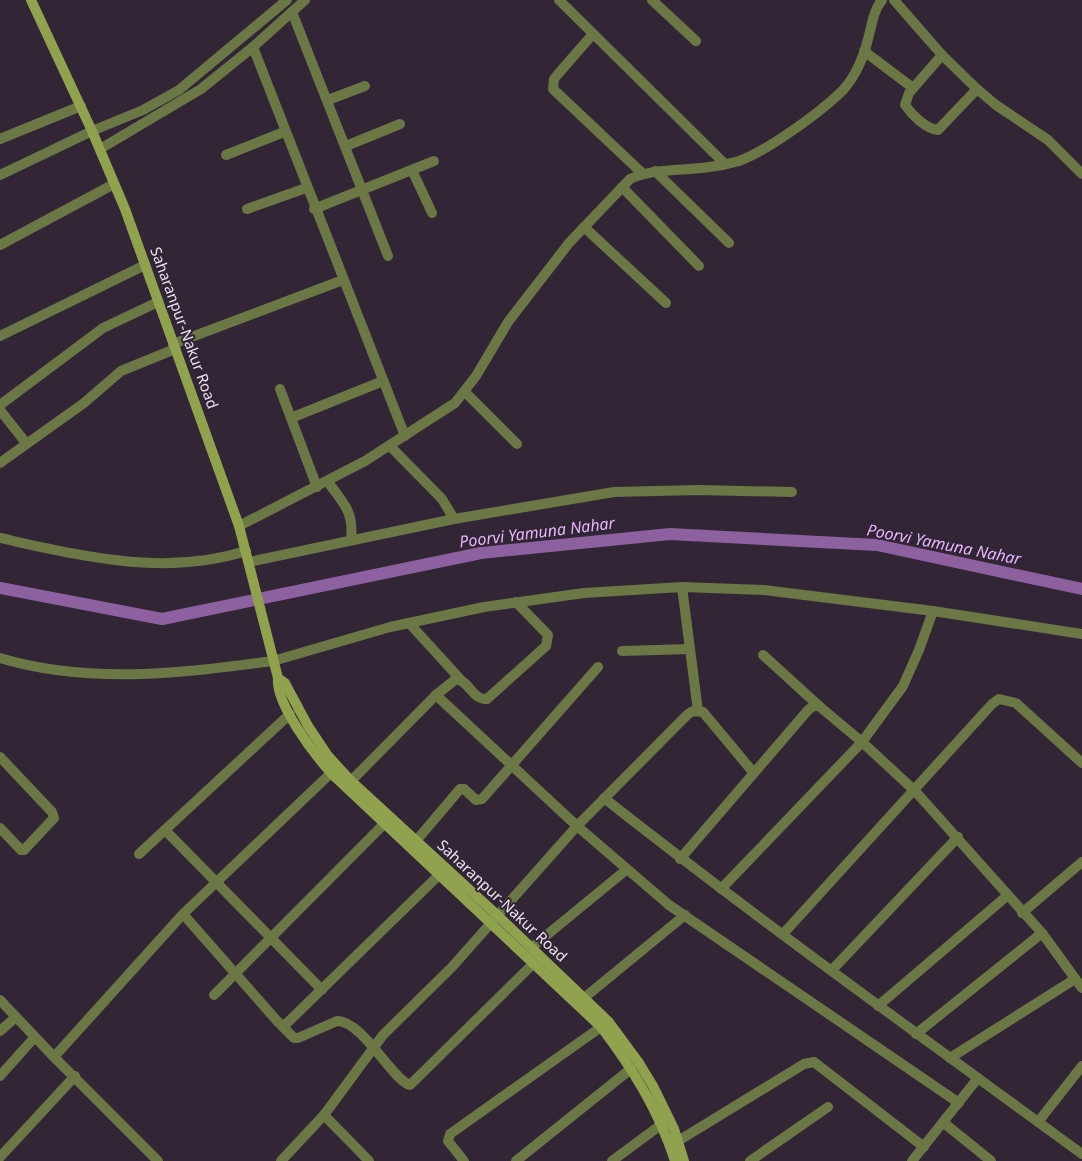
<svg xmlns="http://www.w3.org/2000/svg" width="1082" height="1161" font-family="'Noto Sans',sans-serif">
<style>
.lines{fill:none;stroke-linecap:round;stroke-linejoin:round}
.canal{stroke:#8d619f;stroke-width:12}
.minor{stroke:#6b7744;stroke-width:10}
.tertiary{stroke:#6b7744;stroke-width:10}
.secondary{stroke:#90a24e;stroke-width:10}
.labels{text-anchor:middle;stroke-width:4;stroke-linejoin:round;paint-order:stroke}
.street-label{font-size:15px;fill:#eae2ee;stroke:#312536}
.water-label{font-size:16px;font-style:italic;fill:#e6b6fb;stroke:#312536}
</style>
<rect width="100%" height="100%" fill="#312536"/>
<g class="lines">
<path class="canal" d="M0,588L162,619L481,553L670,534L877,545L1082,589"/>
<g class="minor">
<path d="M559,0L725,164"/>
<path d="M652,0L696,41"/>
<path d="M894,0L942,55L977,89L996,105L1048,140L1082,174"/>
<path d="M292,12L388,256"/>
<path d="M593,34L558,74L554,79L553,89L642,173"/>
<path d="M253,47L405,436"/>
<path d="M864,51L913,88"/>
<path d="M942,55L909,93L905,105C912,115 926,129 938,130L977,89"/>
<path d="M328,100L365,86"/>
<path d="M0,139L81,106"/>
<path d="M346,146L400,124"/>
<path d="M100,149L201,89L253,47L305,0"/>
<path d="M226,155L284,132"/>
<path d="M412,170L432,213"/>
<path d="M655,171L729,243"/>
<path d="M0,175L92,131L143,110L179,90L287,0"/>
<path d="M622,187L699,266"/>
<path d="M247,209L306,188"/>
<path d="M314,209L434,161"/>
<path d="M584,227L666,303"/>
<path d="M0,245L114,184"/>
<path d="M0,336L145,265"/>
<path d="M173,344L343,280"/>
<path d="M280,389L317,487"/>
<path d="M465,392L517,444"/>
<path d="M0,405L103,328L158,302"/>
<path d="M0,410L26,443"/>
<path d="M291,418L383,381"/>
<path d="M390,446L442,499L454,519"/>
<path d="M0,463L84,403L121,371L175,349"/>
<path d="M328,482C343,503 354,511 351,539"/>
<path d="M0,538C82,556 164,577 246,551"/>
<path d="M249,562L454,519L614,492L699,490L792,492"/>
<path d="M682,587L698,711"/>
<path d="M409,623L461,680"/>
<path d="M622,651L690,649"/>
<path d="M763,655L819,706"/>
<path d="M0,658C91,685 180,673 273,661"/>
<path d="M436,695L456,679C470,681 472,700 487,699L546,646L548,635L516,602"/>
<path d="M0,757L52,812L54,818L24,850H21L0,828"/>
<path d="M351,781L436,695L577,826L669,905L959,1103"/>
<path d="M604,798C760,921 922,1037 1082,1154"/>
<path d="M165,830L322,990"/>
<path d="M416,841L460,789H464L476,800L482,799L598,667"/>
<path d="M139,854L290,714"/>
<path d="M680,859L809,709L814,706H819L862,742L915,791L1042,933L1082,988"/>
<path d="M721,889L862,742L903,686L919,650L933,611"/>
<path d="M1022,913L1082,862"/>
<path d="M183,914L278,1022L284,1026L439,875"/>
<path d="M783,934L992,704L999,699L1016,703L1082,763"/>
<path d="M531,948L626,870"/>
<path d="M832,970L958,837"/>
<path d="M214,995L384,824"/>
<path d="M584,998L685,915"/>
<path d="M0,1000L54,1057"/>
<path d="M878,1006L1008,895"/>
<path d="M281,1025L294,1038H298L337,1021C363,1021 392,1080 410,1085L534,963"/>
<path d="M0,1031L16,1017"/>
<path d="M916,1034L1042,933"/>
<path d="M950,1058L1075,979"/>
<path d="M0,1076L34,1038"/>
<path d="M324,1115L369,1161"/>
<path d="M1038,1122L1082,1066"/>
<path d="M944,1123L991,1161"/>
<path d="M678,1141L804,1064L814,1062L924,1147"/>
<path d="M0,1157L75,1076"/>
<path d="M158,1161L54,1057L183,914L331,773"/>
<path d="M281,1161L324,1115L383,1035L452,967L577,826L688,714L693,711L703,712L753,772"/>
<path d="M464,1161L448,1141L450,1134L601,1027"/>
<path d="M516,1161L632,1068"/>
<path d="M612,1161L662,1124"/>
<path d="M750,1161L828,1107"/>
<path d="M912,1161L978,1078"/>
</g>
<g class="tertiary">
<path d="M239,526L365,461L455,403L476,376L508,322L569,243L630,179C654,168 683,171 709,167C719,166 729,164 739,161C767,151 821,112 843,90C855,77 864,57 868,39C872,25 873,11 882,0"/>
<path d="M273,661L390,627L484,607L584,593L682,587L764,590L933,611L1082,634"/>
</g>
<g class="secondary">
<path d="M31,0L92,131L125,209L239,526L278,678L285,683L308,726L328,756L351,781L497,915L608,1021L639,1063L653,1086L674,1129L684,1161"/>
<path d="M278,678C275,703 314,754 331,773L601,1027C633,1069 659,1111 675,1161"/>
</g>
</g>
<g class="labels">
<g class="street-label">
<text transform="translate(184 328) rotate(70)" y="5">Saharanpur-Nakur Road</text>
<text transform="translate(502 901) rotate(43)" y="5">Saharanpur-Nakur Road</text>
</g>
<g class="water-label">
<text transform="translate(537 532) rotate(-7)" y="6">Poorvi Yamuna Nahar</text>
<text transform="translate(944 544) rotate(11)" y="6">Poorvi Yamuna Nahar</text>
</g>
</g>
</svg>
